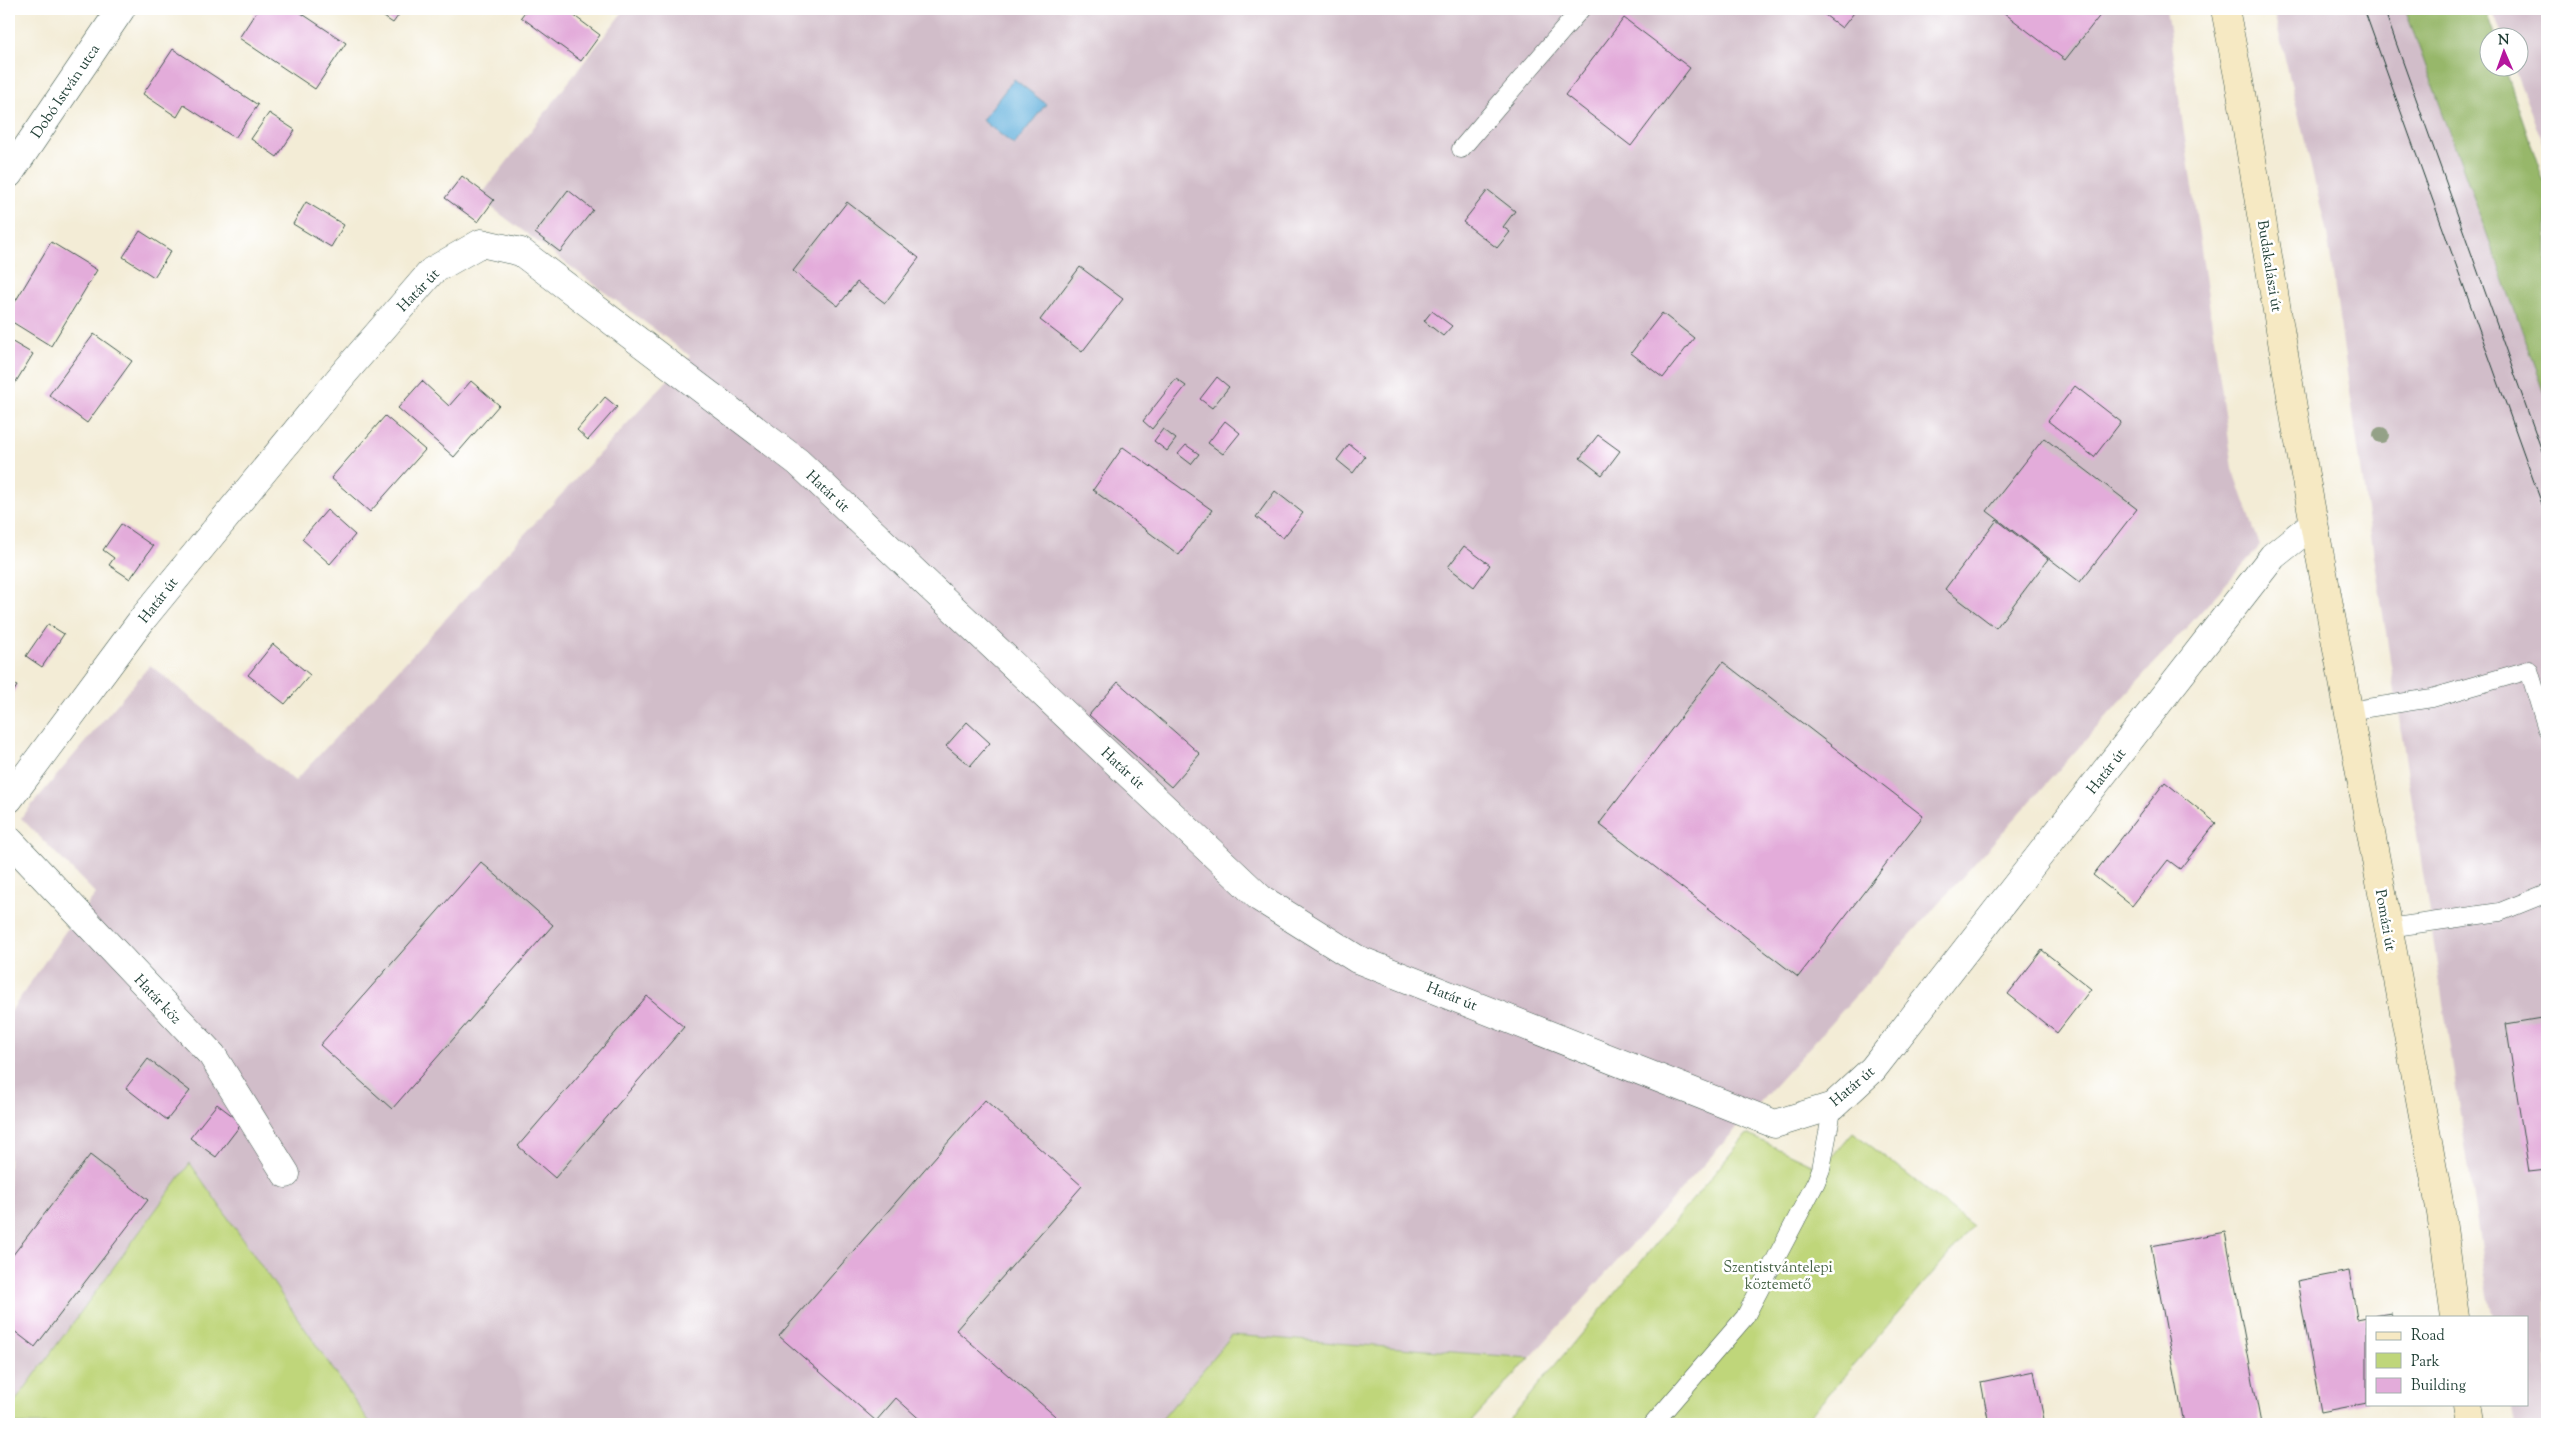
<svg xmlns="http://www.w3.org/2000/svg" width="2556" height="1433" font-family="'Sorts Mill Goudy',serif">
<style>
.industrial{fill:#d1bdc9}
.green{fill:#bfd67a;stroke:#6f8a57}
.forest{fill:#97b76a;stroke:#5b7a4f}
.water{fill:#64b1dd;stroke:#427788}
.building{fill:#e3acda}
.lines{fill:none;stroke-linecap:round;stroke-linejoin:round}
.lane-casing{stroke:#3f574c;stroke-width:19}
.street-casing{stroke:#3f574c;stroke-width:29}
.secondary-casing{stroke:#3f574c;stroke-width:29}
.lane{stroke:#fff;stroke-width:18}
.street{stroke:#fff;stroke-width:28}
.secondary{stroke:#f6e9c3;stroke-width:28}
.tram{stroke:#1f3d34;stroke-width:1}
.tree{fill:#94a187}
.labels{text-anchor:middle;stroke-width:5;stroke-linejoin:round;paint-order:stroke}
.street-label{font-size:15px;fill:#1f3d34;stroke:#fff}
.park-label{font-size:15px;fill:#476346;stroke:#fff}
</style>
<rect width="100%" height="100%" fill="#fff"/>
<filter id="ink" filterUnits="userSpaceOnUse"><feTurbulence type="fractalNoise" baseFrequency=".02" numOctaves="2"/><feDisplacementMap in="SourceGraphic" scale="10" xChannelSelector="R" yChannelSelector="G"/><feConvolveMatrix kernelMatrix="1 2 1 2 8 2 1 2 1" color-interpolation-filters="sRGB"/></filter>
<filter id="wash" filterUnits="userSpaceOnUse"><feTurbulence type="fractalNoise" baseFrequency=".0096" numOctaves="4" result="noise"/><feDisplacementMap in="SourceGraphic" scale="20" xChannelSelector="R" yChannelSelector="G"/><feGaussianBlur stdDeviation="1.12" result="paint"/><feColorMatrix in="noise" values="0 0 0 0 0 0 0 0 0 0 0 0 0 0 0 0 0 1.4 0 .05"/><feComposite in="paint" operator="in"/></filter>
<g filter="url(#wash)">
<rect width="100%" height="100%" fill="#f3ecd6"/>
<g class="industrial">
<path d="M625,9H2166L2233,468L2260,546L1530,1358L1232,1335L1158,1424H371L190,1163L9,1410V1014L67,929L96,894L21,818L150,665L295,781L690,356L479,198Z"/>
<path d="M2284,9H2405L2547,399V1424H2515L2511,1404H2527V1317H2493L2488,1295L2367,510L2327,233L2274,13Z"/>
<path d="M2492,9H2547V155L2514,68H2518V38L2503,37Z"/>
</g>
<g class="green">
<path d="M1853,1132L1973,1226L1803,1424H1506L1747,1134L1821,1169Z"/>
<path d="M190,1163L371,1424H9V1410Z"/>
<path d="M1232,1335L1530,1358L1469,1424H1158Z"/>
</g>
<path class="forest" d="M2405,9H2485L2495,37L2488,38V68H2505L2547,191V399Z"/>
<path class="water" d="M1014,79L1046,104L1014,145L982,120Z"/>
<g id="blocks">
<g class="building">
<path d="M258,9H295L346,43L315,89L239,38Z"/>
<path d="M372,9H403L393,23Z"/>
<path d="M527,9H565L600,35L581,61L521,17Z"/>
<path d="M1817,9H1857L1842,28Z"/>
<path d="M1999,9H2105L2065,60Z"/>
<path d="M1624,18L1690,68L1631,146L1565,95Z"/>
<path d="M173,49L258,105L235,138L184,105L177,117L143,94Z"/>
<path d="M269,113L295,130L277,157L251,139Z"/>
<path d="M462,176L494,200L478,222L445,198Z"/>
<path d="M568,190L593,210L560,252L535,233Z"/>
<path d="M1488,190L1515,211L1503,227L1510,232L1497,248L1463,222Z"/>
<path d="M306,202L344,225L331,247L293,224Z"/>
<path d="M847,202L919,258L885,303L857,282L838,306L793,271Z"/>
<path d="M140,231L171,251L154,277L123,257Z"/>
<path d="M51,242L97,270L51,346L9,320V312Z"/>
<path d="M1080,267L1123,299L1082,352L1040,320Z"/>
<path d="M1432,311L1452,326L1443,336L1424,321Z"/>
<path d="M1662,313L1694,338L1663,378L1631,353Z"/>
<path d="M94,334L132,361L87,423L49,395Z"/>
<path d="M9,340L33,354L9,393Z"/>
<path d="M1217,377L1229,387L1212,408L1200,399Z"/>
<path d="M1176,379L1186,386L1152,429L1143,421Z"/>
<path d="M422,381L449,406L471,381L499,405L454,457L398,408Z"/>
<path d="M2075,386L2121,422L2094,457L2048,421Z"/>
<path d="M605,397L617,407L588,440L577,430Z"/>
<path d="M385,416L425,450L370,512L331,478Z"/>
<path d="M1225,421L1240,433L1223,454L1208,443Z"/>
<path d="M1163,429L1176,439L1167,451L1154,441Z"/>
<path d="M1598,435L1620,451L1602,475L1580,458Z"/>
<path d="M2044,438L2137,509L2080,582L1987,511Z"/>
<path d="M1349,444L1365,457L1353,473L1337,460Z"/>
<path d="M1186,445L1199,454L1191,464L1178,454Z"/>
<path d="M1123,447L1212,510L1179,555L1093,490Z"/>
<path d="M1275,491L1303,513L1283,538L1256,517Z"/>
<path d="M327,510L355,535L330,564L302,539Z"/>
<path d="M1997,520L2048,559L1996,628L1945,589Z"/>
<path d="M121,524L153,546L130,579L109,565L114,558L103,550Z"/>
<path d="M1464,546L1490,565L1474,587L1448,567Z"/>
<path d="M48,624L64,634L42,667L26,656Z"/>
<path d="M273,644L310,675L285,704L248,675Z"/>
<path d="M1723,662L1923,816L1798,977L1599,824Z"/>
<path d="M9,681L17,686L9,699Z"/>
<path d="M1118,682L1200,754L1171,787L1089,715Z"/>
<path d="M967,722L990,743L970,766L946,746Z"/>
<path d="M2165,782L2216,823L2180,869L2168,860L2132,906L2093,875Z"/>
<path d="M481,862L553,925L392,1109L320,1045Z"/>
<path d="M2042,950L2091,989L2057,1033L2008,994Z"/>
<path d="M647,996L684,1027L555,1178L518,1146Z"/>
<path d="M2547,1017V1170L2529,1172L2506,1024Z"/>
<path d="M148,1059L190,1091L167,1120L126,1088Z"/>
<path d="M985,1100L1082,1186L956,1330L1062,1422L1060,1424H925L896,1398L876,1421L779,1336Z"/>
<path d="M217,1104L242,1123L216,1157L190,1138Z"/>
<path d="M90,1155L148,1200L35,1347L9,1327V1260Z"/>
<path d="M2225,1232L2261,1424H2184L2151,1246Z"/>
<path d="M2349,1271L2357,1319L2367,1317V1403L2321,1412L2297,1281Z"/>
<path d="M2391,1313L2392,1317H2374V1316Z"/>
<path d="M2034,1371L2045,1424H1989L1981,1382Z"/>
</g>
</g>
</g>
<g filter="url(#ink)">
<use href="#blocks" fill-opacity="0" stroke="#3f574c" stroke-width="1"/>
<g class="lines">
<defs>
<g id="lane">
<path d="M1461,149L1581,9"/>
<path d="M2348,711L2432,698L2529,670L2547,729"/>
<path d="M2388,928L2500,912L2547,893"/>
<path d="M1653,1424L1745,1317L1816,1182L1821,1169L1833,1106"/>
</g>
<g id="street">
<path d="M9,174L121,9"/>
<path d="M9,799L144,617L345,372L432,271L481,243L521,252L798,462L1260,898L1357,959L1775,1124L1833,1106L1873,1069L2273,556L2313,524"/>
<path d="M9,840L212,1055L286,1174"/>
</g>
<g id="secondary">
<path d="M2225,9L2239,81L2296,426L2441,1213L2455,1317"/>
<path d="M2468,1404L2471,1424"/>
</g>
</defs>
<use href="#lane" class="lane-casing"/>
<use href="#street" class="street-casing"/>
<use href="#secondary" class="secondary-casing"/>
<use href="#lane" class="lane"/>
<use href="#street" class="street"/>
<use href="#secondary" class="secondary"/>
<g class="tram">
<path d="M2364,9L2547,518"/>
<path d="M2384,9L2547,465"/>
</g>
</g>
<circle class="tree" cx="2381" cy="435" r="8"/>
</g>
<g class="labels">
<g class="street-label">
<text transform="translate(65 91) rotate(-56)" y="5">Dobó István utca</text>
<text transform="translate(2270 266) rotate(81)" y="5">Budakalászi út</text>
<text transform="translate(418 290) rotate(-46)" y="5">Határ út</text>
<text transform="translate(828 491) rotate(43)" y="5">Határ út</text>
<text transform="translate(158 600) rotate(-52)" y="5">Határ út</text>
<text transform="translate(1123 768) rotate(43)" y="5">Határ út</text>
<text transform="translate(2106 771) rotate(-52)" y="5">Határ út</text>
<text transform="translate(2386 920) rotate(80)" y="5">Pomázi út</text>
<text transform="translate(1452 996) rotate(22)" y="5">Határ út</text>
<text transform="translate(158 999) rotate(47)" y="5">Határ köz</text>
<text transform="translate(1852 1086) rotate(-40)" y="5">Határ út</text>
</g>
<g class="park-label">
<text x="1778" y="1272">Szentistvántelepi<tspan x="1778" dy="17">köztemető</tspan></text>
</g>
</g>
<rect width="2556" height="1433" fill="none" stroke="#fff" stroke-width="30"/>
<rect x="2366" y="1316" width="162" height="90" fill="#ffffff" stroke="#a5b1ae"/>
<rect x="2376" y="1332" width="25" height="8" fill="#f6e9c3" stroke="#a5b1ae"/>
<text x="2411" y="1340" font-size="15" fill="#1f3d34">Road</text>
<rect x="2376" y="1353" width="25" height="15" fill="#bfd67a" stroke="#a5b1ae"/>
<text x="2411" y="1366" font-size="15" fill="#1f3d34">Park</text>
<rect x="2376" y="1378" width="25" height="15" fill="#e3acda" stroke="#a5b1ae"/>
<text x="2411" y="1390" font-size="15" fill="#1f3d34">Building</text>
<g transform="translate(2504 52) rotate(358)"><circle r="24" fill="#ffffff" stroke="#a5b1ae"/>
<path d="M0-4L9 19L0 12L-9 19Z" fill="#b5179e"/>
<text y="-8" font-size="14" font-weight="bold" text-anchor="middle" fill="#1f3d34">N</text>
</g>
</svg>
